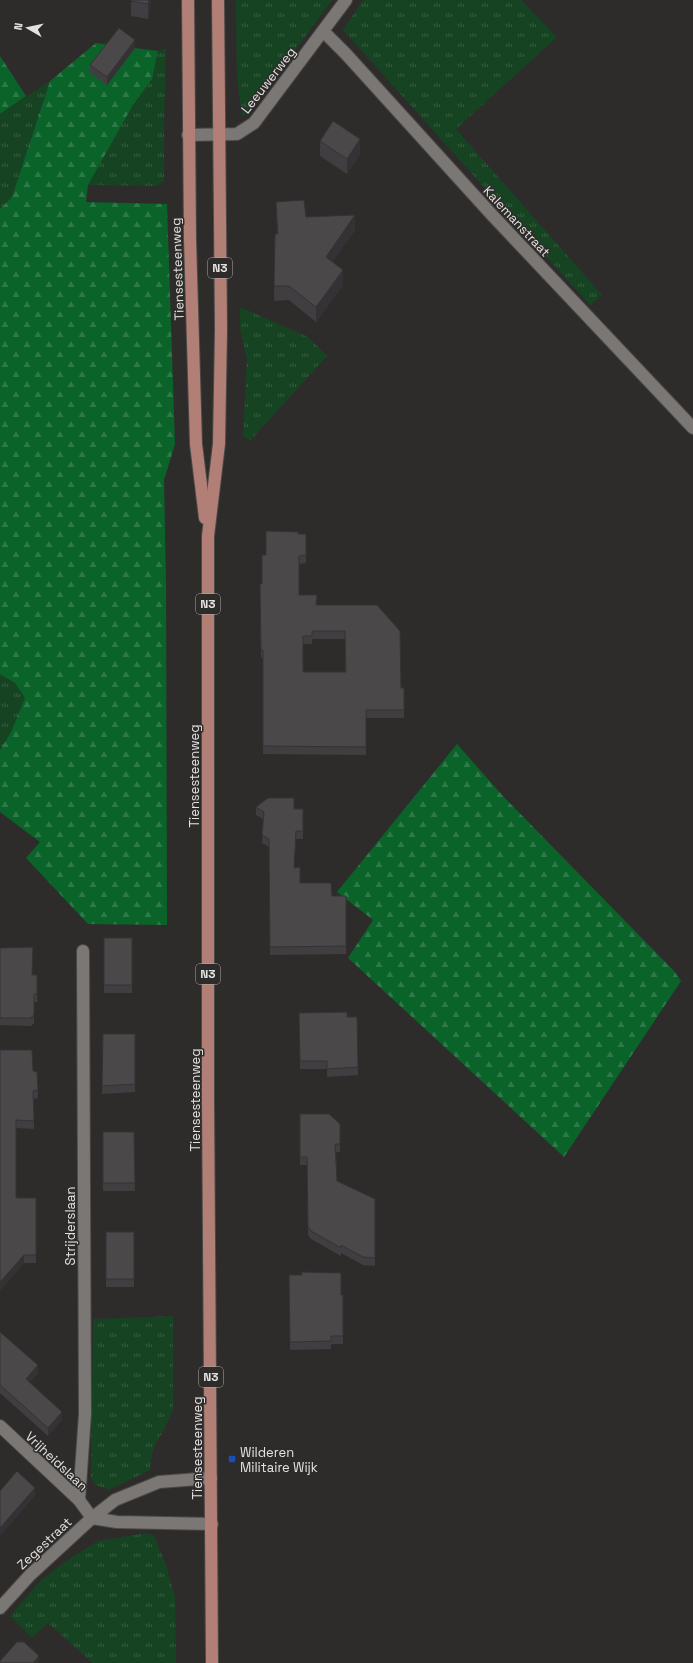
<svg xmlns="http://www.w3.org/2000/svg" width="693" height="1663" font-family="'Space Grotesk',sans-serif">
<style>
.grass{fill:url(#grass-tufts)}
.forest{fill:url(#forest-firs)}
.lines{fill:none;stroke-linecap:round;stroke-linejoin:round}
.minor-casing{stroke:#4b4a48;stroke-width:14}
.major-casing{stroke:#4b4a48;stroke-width:14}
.minor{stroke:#7a7775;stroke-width:12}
.major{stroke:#b27f76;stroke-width:12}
.wall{fill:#403e40;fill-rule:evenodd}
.shaded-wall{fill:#343234}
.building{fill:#4b484a;stroke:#343234;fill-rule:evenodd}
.transit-dot{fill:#1a4fb4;stroke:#2e2c2b;stroke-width:1.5}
.labels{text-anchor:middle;stroke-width:3;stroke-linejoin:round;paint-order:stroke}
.shield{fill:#2e2c2b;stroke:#adabaa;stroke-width:1}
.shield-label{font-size:12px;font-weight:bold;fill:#e3e2e0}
.street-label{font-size:13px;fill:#e3e2e0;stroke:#2e2c2b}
.poi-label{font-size:13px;fill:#e3e2e0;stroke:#2e2c2b;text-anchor:start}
</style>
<defs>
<pattern id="grass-tufts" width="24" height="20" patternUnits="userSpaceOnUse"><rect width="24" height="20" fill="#164321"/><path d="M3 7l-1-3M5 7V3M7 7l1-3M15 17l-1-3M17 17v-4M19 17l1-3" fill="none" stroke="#385e41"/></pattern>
<pattern id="forest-firs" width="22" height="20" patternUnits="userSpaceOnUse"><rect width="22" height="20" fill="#0a6329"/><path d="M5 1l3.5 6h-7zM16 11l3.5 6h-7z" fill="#2e7948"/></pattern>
</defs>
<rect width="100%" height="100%" fill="#2e2c2b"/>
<g class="grass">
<path d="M236,0H332L248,114L242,116L237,77Z"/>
<path d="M363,0H521L557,37L456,129L602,295L590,305L343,30Z"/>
<path d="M166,49L164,129V181L157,186L88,185L133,105L152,79L158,51Z"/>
<path d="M50,81L12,197L0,209V114Z"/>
<path d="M240,307L308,337L327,356L250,441L243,436L247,359L240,329Z"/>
<path d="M0,674L15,683L25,698L11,732L0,750Z"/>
<path d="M173,1316V1409L167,1424L155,1445L151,1458L150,1470L109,1490L96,1485L91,1479L93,1319Z"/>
<path d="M147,1533L154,1536L166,1565L175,1597L176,1663H93L48,1623L32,1638L10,1616L41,1580L69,1559L98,1541Z"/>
</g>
<g class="forest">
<path d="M96,43L158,51L152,79L133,105L88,185L86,202L167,204L175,444L164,480L166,585L167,925L88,924L26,858L40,842L0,812V750L11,732L25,698L15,683L0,674V209L12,197L50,81Z"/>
<path d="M0,56L26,96L0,114Z"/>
<path d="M457,744L502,795L674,971L681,981L564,1157L348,958L373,920L337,892Z"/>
</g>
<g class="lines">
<defs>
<g id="minor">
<path d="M323,31L346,54L492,215L693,428"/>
<path d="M188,135L237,134L254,123L346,0"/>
<path d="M0,1426L79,1500L92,1518"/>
<path d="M79,1500L85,1414L83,951"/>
<path d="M92,1518L117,1522L212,1524"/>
<path d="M0,1608L30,1575L92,1518L115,1500L159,1482L211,1478"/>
</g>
<g id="major">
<path d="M188,0L190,239L196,444L205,518"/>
<path d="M212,1663L208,1100V536L219,444L221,330L218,0"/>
</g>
</defs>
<use href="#minor" class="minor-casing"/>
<use href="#major" class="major-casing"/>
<use href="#minor" class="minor"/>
<use href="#major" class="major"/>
</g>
<g class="wall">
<path d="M131,0H151L148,19L131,16Z"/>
<path d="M135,48L107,85L90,73V65Z"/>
<path d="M320,141L360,154L347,174L320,156Z"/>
<path d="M276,202L306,217L355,230L332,262L343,285L316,322L289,300L274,301L275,234H277Z"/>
<path d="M298,534H306V563L299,564V595L317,605H377L401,688H404V718H366V755L263,754V658H261L260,584H262L266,555ZM312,639H345V672H303V644H312Z"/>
<path d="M256,807L303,809V839H296L294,868L300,883L332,896H346V954L270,955L269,847L262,843L263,819L256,815Z"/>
<rect x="104" y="938" width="28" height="55"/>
<path d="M0,948L33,975H37V1002H34V1024H32V1026L0,1025Z"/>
<path d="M299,1013L347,1017H357L358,1075L327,1077V1069H300Z"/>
<path d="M103,1034H135V1092L102,1094Z"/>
<path d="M0,1050L33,1071L37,1072L38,1098L34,1099V1129L16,1128V1198H36V1263H24L0,1290Z"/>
<path d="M300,1114L340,1124V1152H336L337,1181L375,1199V1266L363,1265L341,1253V1256L311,1239L308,1235L307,1165H300Z"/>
<path d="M103,1132H134L135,1191H103Z"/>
<path d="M106,1232L134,1279V1287H106Z"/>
<path d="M289,1275L341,1295H343V1344H331V1349L290,1350Z"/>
<path d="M0,1332L38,1373L29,1383L62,1420L48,1436L0,1393Z"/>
</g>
<g class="shaded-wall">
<path d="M149,0H151L148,19V4Z"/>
<path d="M135,40V48L107,85V77Z"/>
<path d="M360,139V154L347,174V159Z"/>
<path d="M355,215V230L326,272V257Z"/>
<path d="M343,270V285L316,322V307Z"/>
<path d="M296,831V839L294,876V868Z"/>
<path d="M24,1255V1263L0,1290V1282Z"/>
<path d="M38,1365V1373L26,1387V1379Z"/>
<path d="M62,1412V1420L48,1436V1428Z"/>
<path d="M35,1488V1496L0,1536V1528Z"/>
<path d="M39,1656V1663H33Z"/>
</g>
<g class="building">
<path d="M131,0H149L148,4L131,1Z"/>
<path d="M119,28L135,40L107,77L90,65Z"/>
<path d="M333,121L360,139L347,159L320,141Z"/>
<path d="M304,200L306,217L355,215L326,257L343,270L316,307L289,286H274L275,234H278L276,202Z"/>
<path d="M266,531L299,532L298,534H306V555L299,556V595H317L316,605H377L400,631L401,688H404V710H366V747L263,746V650H261L260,584H262V555H266ZM312,631H345L346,672H303V636H312Z"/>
<path d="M268,798H294V809H303V831H296L294,868L300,867V883H331L332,896H346V946L270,947L269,839L262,835L264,812L256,807Z"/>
<rect x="104" y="938" width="28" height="47"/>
<path d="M33,947L32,975H37V994H34V1016H32V1018H0V948Z"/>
<path d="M347,1012V1017H357L358,1067L327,1069V1061H300L299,1013Z"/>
<path d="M103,1034H135V1084L102,1086Z"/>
<path d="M0,1050H32L33,1071L37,1072L38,1090L33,1091L34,1121L16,1120V1198H36V1255H24L0,1282Z"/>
<path d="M300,1114H329L340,1124V1144H335L337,1181L375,1199V1258L363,1257L341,1245V1248L311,1231L308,1227L307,1157H300Z"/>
<path d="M103,1132H134L135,1183H103Z"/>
<rect x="106" y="1232" width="28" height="47"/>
<path d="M301,1272L341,1273V1295H343V1336H331V1341L290,1342L289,1275H302Z"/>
<path d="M0,1332L38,1365L26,1379L62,1412L48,1428L0,1385Z"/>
<path d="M17,1471L35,1488L0,1528V1491Z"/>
<path d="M17,1642H24L39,1656L33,1663H0V1661Z"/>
</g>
<rect class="transit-dot" x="228" y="1455" width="8" height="8" rx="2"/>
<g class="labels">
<g class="shield">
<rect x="208" y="258" width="24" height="20" rx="3"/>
<rect x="196" y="594" width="24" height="20" rx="3"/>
<rect x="196" y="964" width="24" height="20" rx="3"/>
<rect x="199" y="1367" width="24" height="20" rx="3"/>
</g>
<g class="shield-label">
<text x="220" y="272">N3</text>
<text x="208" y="608">N3</text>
<text x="208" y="978">N3</text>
<text x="211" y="1381">N3</text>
</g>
<g class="street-label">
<text transform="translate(268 80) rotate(-52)" y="5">Leeuwerweg</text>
<text transform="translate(517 221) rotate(47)" y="5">Kalemanstraat</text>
<text transform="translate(177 269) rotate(-92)" y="5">Tiensesteenweg</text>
<text transform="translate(194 776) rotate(-90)" y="5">Tiensesteenweg</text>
<text transform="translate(195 1100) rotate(-90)" y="5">Tiensesteenweg</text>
<text transform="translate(70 1226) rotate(-90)" y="5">Strijderslaan</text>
<text transform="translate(197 1448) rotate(-90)" y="5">Tiensesteenweg</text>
<text transform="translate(57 1461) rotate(43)" y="5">Vrijheidslaan</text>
<text transform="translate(44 1543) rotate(-43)" y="5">Zegestraat</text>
</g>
<g class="poi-label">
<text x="240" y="1457">Wilderen<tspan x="240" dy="15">Militaire Wijk</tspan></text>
</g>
</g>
<g transform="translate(28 28) rotate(279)" stroke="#2e2c2b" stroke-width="3" paint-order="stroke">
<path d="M0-3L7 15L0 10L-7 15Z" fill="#e3e2e0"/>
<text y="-6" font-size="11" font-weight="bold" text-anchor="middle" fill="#e3e2e0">N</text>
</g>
</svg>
